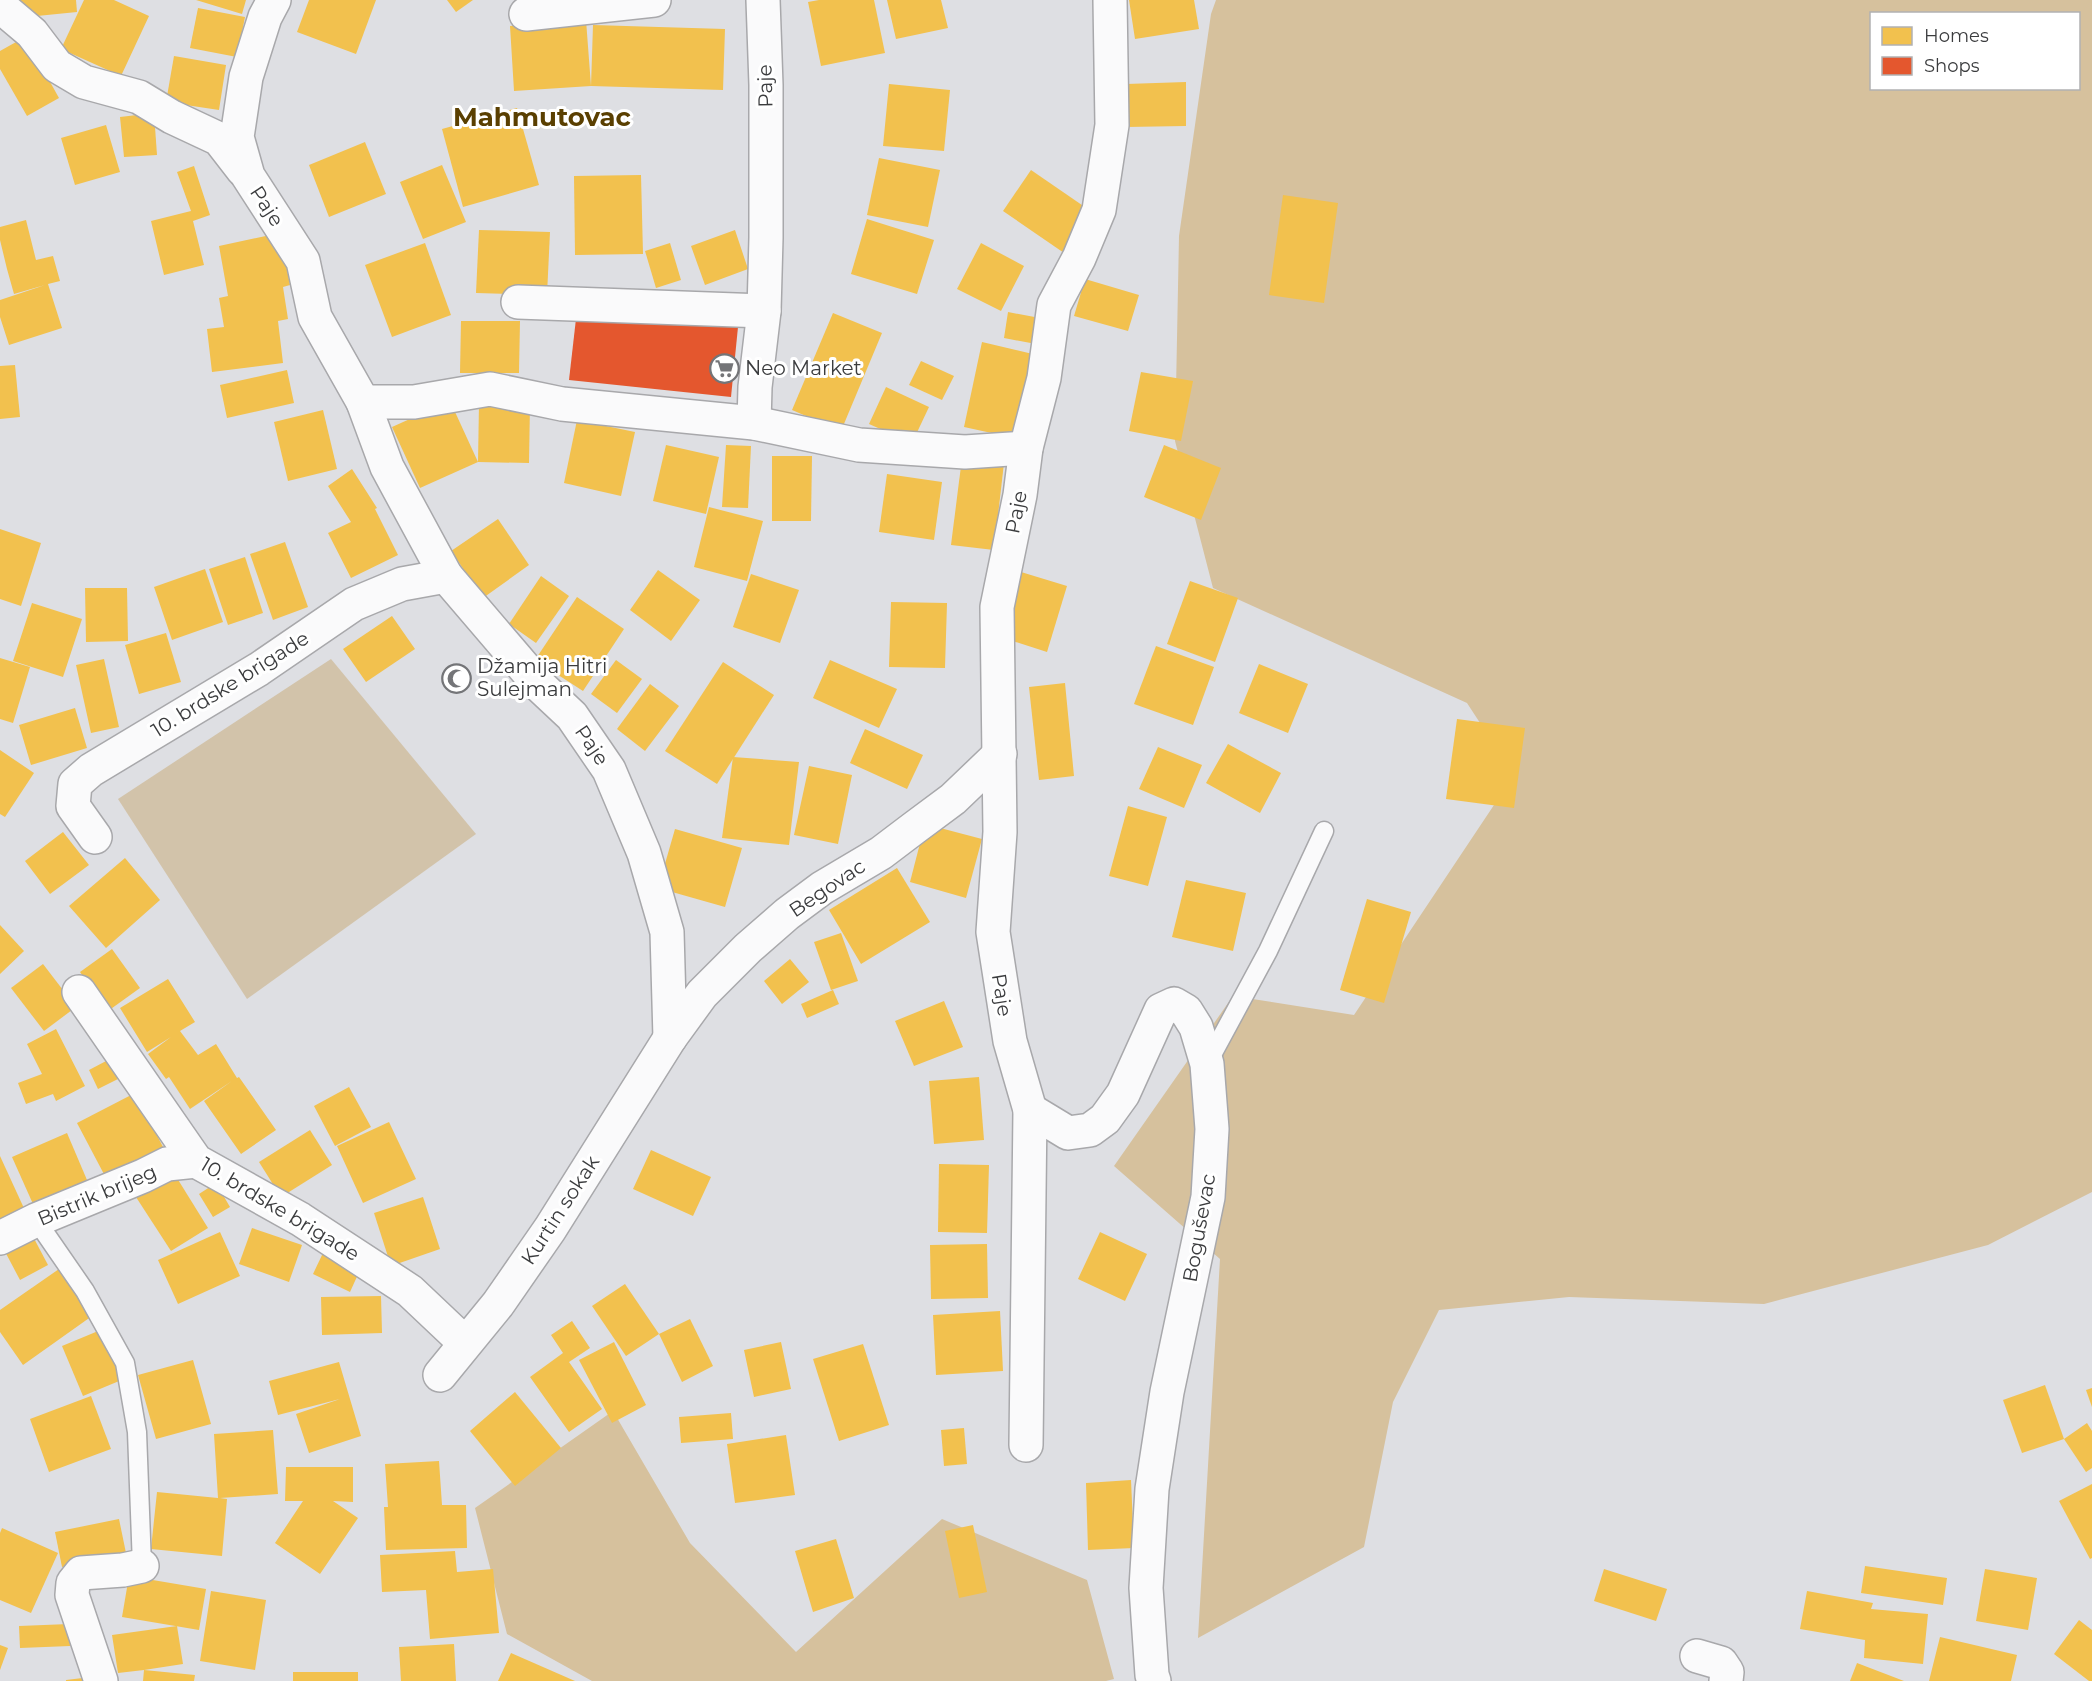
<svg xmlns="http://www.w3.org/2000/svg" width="2092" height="1681" font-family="Montserrat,sans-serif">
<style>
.green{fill:#d2c3aa}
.forest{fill:#d6c19d;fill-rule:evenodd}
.homes{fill:#f2c14e}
.shops{fill:#e4572e}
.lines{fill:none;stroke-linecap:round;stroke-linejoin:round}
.lane-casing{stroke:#a8a8ab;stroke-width:21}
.street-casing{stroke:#a8a8ab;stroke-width:36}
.lane{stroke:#fafafb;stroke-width:18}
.street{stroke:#fafafb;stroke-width:33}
.labels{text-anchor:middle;stroke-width:6;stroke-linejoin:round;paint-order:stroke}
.street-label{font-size:20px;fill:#3b3c3e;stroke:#fff}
.poi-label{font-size:20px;fill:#3b3c3e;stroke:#fff;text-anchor:start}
.district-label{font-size:26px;font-weight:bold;fill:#5a3f01;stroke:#fff}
</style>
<rect width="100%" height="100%" fill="#dedfe3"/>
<path class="green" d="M331,659L476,834L247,999L118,799Z"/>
<g class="forest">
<path d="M1216,0H2092V1192L1988,1245L1764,1304L1569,1297L1439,1310L1393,1402L1364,1547L1198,1638L1220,1259L1114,1166L1233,996L1354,1015L1514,775L1467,703L1213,588L1175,441L1179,236L1211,14ZM1872,14H2078V88H1872Z"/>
<path d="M613,1411L690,1543L796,1652L942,1519L1087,1580L1114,1679L1106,1681H592L507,1634L475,1508Z"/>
</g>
<g class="homes">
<path d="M15,0H76L77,12L17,18Z"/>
<path d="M84,0H114L149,16L121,76L61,49Z"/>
<path d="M196,0H246L242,14Z"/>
<path d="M309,0H376L356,54L297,32Z"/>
<path d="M447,0H473L456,12Z"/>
<path d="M819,0H874L885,53L821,66L808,2Z"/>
<path d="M887,0H941L948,28L896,39Z"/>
<path d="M1129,0H1194L1199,29L1135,39Z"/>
<path d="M198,8L245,17L237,57L190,48Z"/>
<path d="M586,20L591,86L593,25L725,29L723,90L591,86L514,91L510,26Z"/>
<path d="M25,37L59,98L27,116L0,69V51Z"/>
<path d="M174,56L226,65L219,110L166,102Z"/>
<path d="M1186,82V126L1126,127V84Z"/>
<path d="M889,84L950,90L944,151L883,146Z"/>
<path d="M517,108L539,185L463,207L442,129Z"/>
<path d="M154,113L157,155L124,157L120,117Z"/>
<path d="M106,125L120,172L75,185L61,138Z"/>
<path d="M365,142L386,194L329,217L309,165Z"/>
<path d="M879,158L940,170L928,227L867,215Z"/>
<path d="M442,165L466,222L423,239L400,182Z"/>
<path d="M194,166L210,215L193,221L204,265L164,275L151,221L191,211L177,172Z"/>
<path d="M1031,170L1095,214L1067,255L1003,211Z"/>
<path d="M641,175L643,254L575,255L574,176Z"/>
<path d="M1283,195L1338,203L1324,303L1269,295Z"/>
<path d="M867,219L934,240L917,294L851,274Z"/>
<path d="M26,220L36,260L53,256L60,281L48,284L62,328L9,345L0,317V300L45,285L14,294L7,269L0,240V227Z"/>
<path d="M479,230L550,232L547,295L476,293Z"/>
<path d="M735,230L748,269L705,285L691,246Z"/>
<path d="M280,233L290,285L283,287L288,319L278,321L283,363L212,372L207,329L224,327L219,298L228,296L219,246Z"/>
<path d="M425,243L451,315L392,337L365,265Z"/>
<path d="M670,243L681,280L656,288L645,251Z"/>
<path d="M981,243L1024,266L1001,311L957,289Z"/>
<path d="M1085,279L1139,295L1128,331L1074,316Z"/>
<path d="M1008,312L1040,318L1036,344L1004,338Z"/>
<path d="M833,313L882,333L841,431L792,410Z"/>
<path d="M461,321H520L519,373H460Z"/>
<path d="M982,342L1037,355L1019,439L964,427Z"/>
<path d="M921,361L954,376L942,400L909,385Z"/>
<path d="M15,365L20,417L0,419V366Z"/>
<path d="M287,370L294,403L227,418L220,385Z"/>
<path d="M1141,372L1193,381L1181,441L1129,431Z"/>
<path d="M886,387L929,407L912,443L869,424Z"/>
<path d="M450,401L478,462L420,488L392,427Z"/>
<path d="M479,403L530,404L529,463L478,462Z"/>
<path d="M323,410L337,469L288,481L274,422Z"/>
<path d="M577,420L635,432L621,496L564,483Z"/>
<path d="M666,445L719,457L706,514L653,501Z"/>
<path d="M726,445L751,446L748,508L722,507Z"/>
<path d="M1164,445L1221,468L1201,520L1144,497Z"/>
<path d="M772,456H812L811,521H772Z"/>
<path d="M962,458L1004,463L994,550L951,545Z"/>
<path d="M352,469L377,508L375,509L398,555L351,578L328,533L351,522L328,486Z"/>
<path d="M887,474L942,482L934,540L879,532Z"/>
<path d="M709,507L763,521L747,581L694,567Z"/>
<path d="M498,519L529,565L483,598L451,551Z"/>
<path d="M0,529L41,543L21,606L0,599Z"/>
<path d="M285,542L308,607L273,620L250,554Z"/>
<path d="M245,557L263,613L228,625L209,569Z"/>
<path d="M205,569L223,622L172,640L154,587Z"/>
<path d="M658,570L700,600L671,641L630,610Z"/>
<path d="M1021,572L1067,586L1047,652L1000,637Z"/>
<path d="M751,574L799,590L780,643L733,627Z"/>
<path d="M541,576L569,596L536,643L509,624Z"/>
<path d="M1190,581L1238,598L1215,662L1167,644Z"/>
<path d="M85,588H127L128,641L86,642Z"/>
<path d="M577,597L624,629L583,691L535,660Z"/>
<path d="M891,602L947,603L945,668L889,667Z"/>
<path d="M32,603L82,619L63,677L13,661Z"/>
<path d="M392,616L415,649L366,682L343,649Z"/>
<path d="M166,633L181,682L139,694L125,645Z"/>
<path d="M1156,646L1214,667L1193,725L1134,704Z"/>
<path d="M0,658L30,667L13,723L0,719Z"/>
<path d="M104,659L119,727L91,733L76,665Z"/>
<path d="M616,660L642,679L617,713L591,694Z"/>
<path d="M830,660L897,689L879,728L813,698Z"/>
<path d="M723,662L774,695L717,784L665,751Z"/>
<path d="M1259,664L1308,684L1288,733L1239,713Z"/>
<path d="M1065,683L1074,776L1039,780L1029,687Z"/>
<path d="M650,684L679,706L645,751L617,729Z"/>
<path d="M75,708L87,748L31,765L19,725Z"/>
<path d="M1457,719L1525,728L1514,808L1446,799Z"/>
<path d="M865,729L923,755L907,789L850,763Z"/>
<path d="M1228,744L1281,773L1260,813L1206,783Z"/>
<path d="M1158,747L1202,765L1184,808L1139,789Z"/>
<path d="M0,750L34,773L5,817L0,814Z"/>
<path d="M733,757L799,762L789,845L722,838Z"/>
<path d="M809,766L852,775L838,844L794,835Z"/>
<path d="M1128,806L1167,817L1148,886L1109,876Z"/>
<path d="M925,824L982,839L966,898L910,882Z"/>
<path d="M675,829L742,848L725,907L658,888Z"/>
<path d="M63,832L89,865L50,894L25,861Z"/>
<path d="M125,858L160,900L106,948L69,906Z"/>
<path d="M897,868L930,922L861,964L829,910Z"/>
<path d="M1186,880L1246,893L1233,951L1172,937Z"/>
<path d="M1367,899L1411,912L1384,1003L1340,990Z"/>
<path d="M0,925L24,951L0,974Z"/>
<path d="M841,933L858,981L831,990L814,942Z"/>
<path d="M112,949L140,988L108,1011L80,972Z"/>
<path d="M790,959L809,982L782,1004L764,981Z"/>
<path d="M43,964L76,1007L44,1031L11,988Z"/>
<path d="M168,979L195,1022L180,1031L198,1055L216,1044L237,1078L239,1077L276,1130L241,1154L204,1101L232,1081L190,1109L169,1077L166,1079L148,1054L171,1037L147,1052L120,1008Z"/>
<path d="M833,990L839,1004L807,1018L801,1004Z"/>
<path d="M944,1001L963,1047L914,1066L895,1021Z"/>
<path d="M56,1029L85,1086L56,1101L53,1094L26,1104L18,1083L42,1074L27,1044Z"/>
<path d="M108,1060L118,1079L98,1089L89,1070Z"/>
<path d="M979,1077L984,1140L934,1144L929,1081Z"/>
<path d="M349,1087L371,1127L335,1146L314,1106Z"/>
<path d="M135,1093L163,1147L106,1178L77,1123Z"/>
<path d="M389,1122L416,1179L363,1203L337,1146Z"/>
<path d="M310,1130L332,1165L281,1197L259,1162Z"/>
<path d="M67,1133L87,1180L33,1204L12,1157Z"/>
<path d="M651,1150L711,1177L693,1216L633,1189Z"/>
<path d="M0,1156L28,1217L0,1231Z"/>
<path d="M939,1164L989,1165L987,1233L938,1232Z"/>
<path d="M172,1170L208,1228L171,1251L134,1194Z"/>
<path d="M216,1183L230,1207L213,1217L199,1194Z"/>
<path d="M423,1197L440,1249L391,1266L374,1213Z"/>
<path d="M252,1228L302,1245L289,1282L239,1264Z"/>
<path d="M29,1229L48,1265L20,1280L1,1244Z"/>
<path d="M220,1232L240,1276L178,1304L158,1260Z"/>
<path d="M1100,1232L1147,1254L1125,1301L1078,1279Z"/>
<path d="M987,1244L988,1298L931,1299L930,1245Z"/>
<path d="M323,1253L360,1270L350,1292L313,1274Z"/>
<path d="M59,1269L92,1316L23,1365L0,1332V1310Z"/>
<path d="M625,1284L659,1334L626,1356L592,1306Z"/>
<path d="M381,1296L382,1333L322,1335L321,1297Z"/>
<path d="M1000,1311L1003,1371L936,1375L933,1315Z"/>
<path d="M690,1319L713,1366L682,1382L659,1334Z"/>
<path d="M572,1321L590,1348L569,1362L602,1409L569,1432L530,1377L563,1353L551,1335Z"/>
<path d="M103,1329L124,1379L83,1396L62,1346Z"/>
<path d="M614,1342L646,1405L612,1423L579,1360Z"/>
<path d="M781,1342L791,1389L754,1397L744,1350Z"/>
<path d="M863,1344L889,1425L839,1441L813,1359Z"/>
<path d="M193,1360L211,1424L156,1439L138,1375Z"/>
<path d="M339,1362L361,1436L309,1453L296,1414L340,1399L278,1415L269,1381Z"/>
<path d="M2045,1385L2064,1439L2022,1453L2003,1400Z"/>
<path d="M2092,1388V1407L2086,1390Z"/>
<path d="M515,1392L561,1448L515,1486L470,1431Z"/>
<path d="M91,1396L111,1449L49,1472L30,1419Z"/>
<path d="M731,1413L733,1439L681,1443L679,1417Z"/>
<path d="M2087,1423L2092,1431V1468L2086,1472L2064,1439Z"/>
<path d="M964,1428L967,1464L944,1466L941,1430Z"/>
<path d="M273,1430L278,1494L220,1498L227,1499L222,1556L151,1549L157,1492L218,1498L214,1434Z"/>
<path d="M786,1435L795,1495L735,1503L727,1444Z"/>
<path d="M439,1461L442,1505H466L467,1548L386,1550L384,1507H388L385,1464Z"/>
<path d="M286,1467H353V1502L333,1501L358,1518L320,1574L275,1543L303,1501H285Z"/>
<path d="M1131,1480L1134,1548L1088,1550L1086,1483Z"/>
<path d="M2092,1484V1558L2090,1559L2059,1501Z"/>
<path d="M119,1519L126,1553L62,1567L55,1532Z"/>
<path d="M973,1525L987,1592L959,1598L945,1531Z"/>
<path d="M2,1528L58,1553L31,1613L0,1600V1533Z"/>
<path d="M836,1539L854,1598L813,1612L795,1551Z"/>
<path d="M455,1551L457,1572L493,1569L499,1633L430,1639L426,1590L382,1592L380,1555Z"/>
<path d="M1865,1566L1947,1578L1943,1605L1861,1593Z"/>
<path d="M1604,1569L1667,1589L1656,1621L1594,1601Z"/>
<path d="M1985,1569L2037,1578L2028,1630L1976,1621Z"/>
<path d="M129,1576L206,1589L199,1630L122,1617Z"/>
<path d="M211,1591L266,1600L255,1670L200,1661Z"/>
<path d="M1807,1591L1873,1603L1871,1609L1928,1614L1923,1664L1864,1658L1865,1640L1800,1629Z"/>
<path d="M2079,1620L2092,1630V1681H2089L2054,1654Z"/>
<path d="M69,1624L70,1646L20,1648L19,1626Z"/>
<path d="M177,1626L183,1664L144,1670L195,1675L194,1681H143L144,1670L118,1673L112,1635Z"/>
<path d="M1940,1637L2017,1655L2011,1681H1929Z"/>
<path d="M454,1644L456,1681H401L399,1647Z"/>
<path d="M0,1645L8,1648L0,1670Z"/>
<path d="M511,1653L575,1681H498Z"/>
<path d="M1857,1663L1904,1681H1850Z"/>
<rect x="293" y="1672" width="65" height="9"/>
<path d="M91,1677V1681H66V1680Z"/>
</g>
<path class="shops" d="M577,310L738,327L731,397L569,380Z"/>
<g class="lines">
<defs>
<g id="lane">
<path d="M1207,1064L1268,951L1324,831"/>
<path d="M36,1220L85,1291L125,1363L137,1432L142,1566"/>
</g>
<g id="street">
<path d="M274,0L265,17L246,77L237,137L248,176L303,261L315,317L363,402L387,467L446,576L540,686L572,716L609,770L644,853L667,932L670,1038"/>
<path d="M0,6L32,33L57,66L84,82L139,97L172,117L219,139L243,170"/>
<path d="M526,14L654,0"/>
<path d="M518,302L764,311"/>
<path d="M363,402H414L490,389L562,404L754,423L859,445L965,452L1026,448"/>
<path d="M754,423L755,387L764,311L766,238V85L763,0"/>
<path d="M95,837L73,806L75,784L91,770L259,669L354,604L402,584L446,576"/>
<path d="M79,992L196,1161L300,1219L410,1291L465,1343"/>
<path d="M1030,1110L1068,1133L1090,1130L1105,1119L1123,1094L1161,1010L1174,1004L1186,1011L1196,1027L1207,1064L1212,1129L1208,1197L1167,1392L1152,1489L1146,1588L1152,1675L1154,1681"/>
<path d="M0,1238L36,1220L143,1176L167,1164L196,1161"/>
<path d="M440,1375L498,1304L550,1229L670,1038L702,994L748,948L787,914L822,888L881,853L914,828L953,799L1000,754"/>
<path d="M1026,1445L1030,1110L1010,1041L993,932L1000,832L997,607L1020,495L1026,448L1044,378L1054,305L1079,258L1099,210L1112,125L1110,0"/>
<path d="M1697,1656L1721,1663L1727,1672L1726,1681"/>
<path d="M101,1681L72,1595L73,1583L81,1573L123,1570L142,1566"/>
</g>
</defs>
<use href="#lane" class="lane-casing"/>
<use href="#street" class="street-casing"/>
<use href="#lane" class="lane"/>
<use href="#street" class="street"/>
</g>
<defs>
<symbol id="supermarket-ring" viewBox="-11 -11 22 22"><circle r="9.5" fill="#fff" stroke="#747578" stroke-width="1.5"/><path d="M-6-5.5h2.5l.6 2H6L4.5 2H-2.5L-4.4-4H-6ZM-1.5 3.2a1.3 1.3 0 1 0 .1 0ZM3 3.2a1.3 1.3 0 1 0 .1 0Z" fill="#747578"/></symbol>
<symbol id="mosque-ring" viewBox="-11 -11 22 22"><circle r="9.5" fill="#fff" stroke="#747578" stroke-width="1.5"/><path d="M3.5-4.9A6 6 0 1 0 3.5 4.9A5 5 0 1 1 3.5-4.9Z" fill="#747578"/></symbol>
</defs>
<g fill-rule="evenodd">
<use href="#supermarket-ring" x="708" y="352" width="33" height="33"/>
<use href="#mosque-ring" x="440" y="662" width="33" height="33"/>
</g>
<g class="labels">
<g class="street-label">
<text transform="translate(765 86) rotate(-91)" y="7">Paje</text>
<text transform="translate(267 206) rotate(57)" y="7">Paje</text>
<text transform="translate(1016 512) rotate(-79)" y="7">Paje</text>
<text transform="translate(230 684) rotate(-32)" y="7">10. brdske brigade</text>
<text transform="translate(592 745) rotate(56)" y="7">Paje</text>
<text transform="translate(827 888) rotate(-34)" y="7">Begovac</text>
<text transform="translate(1002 995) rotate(81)" y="7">Paje</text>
<text transform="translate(97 1195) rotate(-23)" y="7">Bistrik brijeg</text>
<text transform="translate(280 1209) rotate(31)" y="7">10. brdske brigade</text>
<text transform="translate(560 1210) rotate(-57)" y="7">Kurtin sokak</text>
<text transform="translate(1199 1228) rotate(-80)" y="7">Boguševac</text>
</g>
<g class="poi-label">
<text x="745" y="375">Neo Market</text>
<text x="477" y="673">Džamija Hitri<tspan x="477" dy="23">Sulejman</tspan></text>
</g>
<g class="district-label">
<text x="542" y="126">Mahmutovac</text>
</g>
</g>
<rect x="1870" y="12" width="210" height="78" fill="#ffffff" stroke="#b1b1b2" stroke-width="1.5"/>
<rect x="1882" y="27" width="30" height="18" fill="#f2c14e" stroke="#b1b1b2" stroke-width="1.5"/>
<text x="1924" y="42" font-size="18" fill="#3b3c3e">Homes</text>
<rect x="1882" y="57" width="30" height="18" fill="#e4572e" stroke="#b1b1b2" stroke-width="1.5"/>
<text x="1924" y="72" font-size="18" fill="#3b3c3e">Shops</text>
</svg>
